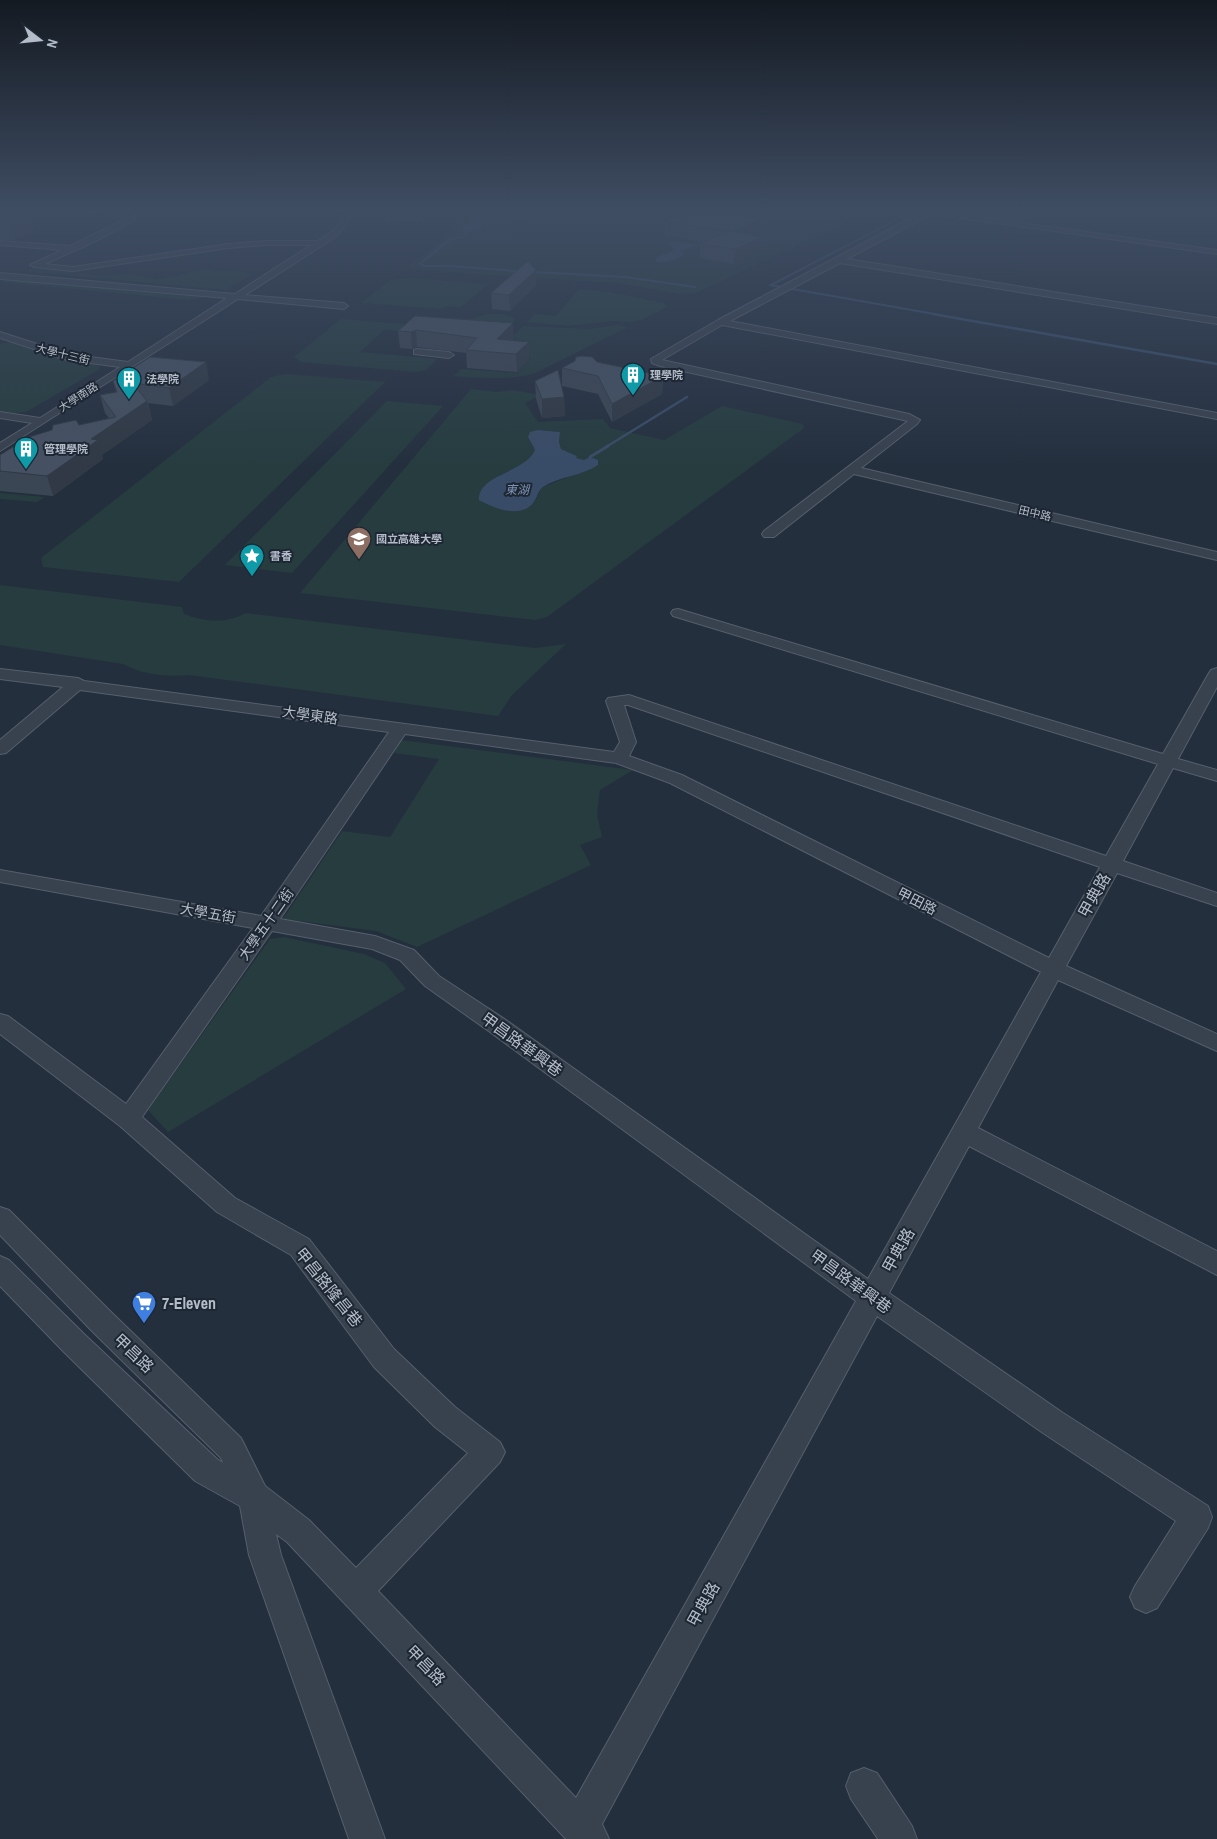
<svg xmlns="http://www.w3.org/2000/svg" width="1217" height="1839" font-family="'Archivo Narrow','Noto Sans TC',sans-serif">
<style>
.green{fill:#263c3f;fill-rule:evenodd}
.water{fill:#394c67}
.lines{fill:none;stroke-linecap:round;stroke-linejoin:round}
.stream-far2{stroke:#394c67;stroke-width:2}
.stream-far1{stroke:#394c67;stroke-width:2.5}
.stream{stroke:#394c67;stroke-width:3}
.minor-casing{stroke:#565f6c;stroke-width:2}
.minor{fill:#38414e;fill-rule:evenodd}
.wall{fill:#3b4654}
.shaded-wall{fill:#303945}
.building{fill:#455162;stroke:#303945}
.labels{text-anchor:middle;stroke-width:4;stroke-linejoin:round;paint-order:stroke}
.far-street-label{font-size:11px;fill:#b4bcc9;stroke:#1d2633}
.far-poi-label{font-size:11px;font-weight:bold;fill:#b4bcc9;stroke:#1d2633;text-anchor:start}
.far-water-label{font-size:12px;font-style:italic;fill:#7c92b1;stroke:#1d2633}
.street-label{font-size:14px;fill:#b4bcc9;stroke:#1d2633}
.near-street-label{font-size:16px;fill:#b4bcc9;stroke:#1d2633}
.near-poi-label{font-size:16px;font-weight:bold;fill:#b4bcc9;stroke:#1d2633;text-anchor:start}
</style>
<rect width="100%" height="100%" fill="#242f3e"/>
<g class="green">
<path d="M458,210H872L696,293L680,294L618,283L415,270L409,266C429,250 452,237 458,210Z"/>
<path d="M37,267L70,270L75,274L85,273L94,276L129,273L157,280L207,269L253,273L226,290L24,271Z"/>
<path d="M407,278L488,284L461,307L446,306L441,309L361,303L391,280Z"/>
<path d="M8,279L201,295L204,297L188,300L1,282Z"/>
<path d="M579,289L608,292L664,303L667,307L641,320L632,322L613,321L568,326L527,322L535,314L556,316Z"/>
<path d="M486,314H504L514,318L515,321L511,324L469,320Z"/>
<path d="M341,319L429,326L415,333L384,330L360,352L437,359L426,370L416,372L301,362L294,357Z"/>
<path d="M617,325L628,327L533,374C507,380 481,378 454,376L461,369L516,373L531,358L501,355L516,339L511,338L523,326L588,329Z"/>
<path d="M10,342L50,356L99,366L100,369L26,412L15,413L0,411V344Z"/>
<path d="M286,374L385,382L179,582L43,567L41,558L271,377Z"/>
<path d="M471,389L497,392L513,390L541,395L525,403L538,422L603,419L610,428L664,440L722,406L803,424L804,428L547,617L535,620L300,593ZM538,430L560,432L559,442L561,449L577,456L575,458L584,460L590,470L574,474L541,488C537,499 534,505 522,510L498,476C512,469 529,465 535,450L528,437Z"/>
<path d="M387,401L443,406L292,573L225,565Z"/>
<path d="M0,493L45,497L37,502L0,499Z"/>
<path d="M0,585L182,607L184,614C205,622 225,624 246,613L535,648L566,644L512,695L498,716L189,675C165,677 144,675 123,664L0,645Z"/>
<path d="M401,740L633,770L600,790L597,814L602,837L580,845L591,865L417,947L376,931L283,919L342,831L390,837L439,759L394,753Z"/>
<path d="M284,937L364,954L385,963L406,989L168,1132L148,1110L270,939Z"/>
</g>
<g class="water">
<path d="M1001,210H1043L1025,221L1012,222L988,217Z"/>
<path d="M487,211L512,212L525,217C512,227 494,219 480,226L483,229L460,232L461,227L470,222L469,218L478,213Z"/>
<path d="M673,241L699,245L680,250L684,254C676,260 666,263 656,262L657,257L674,251L668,242Z"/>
<path d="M538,430L560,432L559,442L561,449L577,456L576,458L584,460L590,457L598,460V465C582,476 560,476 543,487C538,490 537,499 533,503C520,519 493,508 479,500C478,474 525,473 535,450L528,437L530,432Z"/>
</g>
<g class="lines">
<g class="stream-far2">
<path d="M467,232L463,237L450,239L420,264L424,266H450L515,271L625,277L695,287"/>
<path d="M770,285L940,315"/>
<path d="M771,285L915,210"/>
</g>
<g class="stream-far1">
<path d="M933,314L1217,364"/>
<path d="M606,447L687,397"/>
</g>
<path class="stream" d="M590,457L608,446"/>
<defs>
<g id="minor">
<path d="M65,210H106L102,212L0,217V213Z"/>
<path d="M144,210H153L96,241L45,264L73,267L228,244L267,241H318L331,232L339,224L345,210H351L349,220L337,236L245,295L344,303L348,306L344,309L238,299L0,451V443L32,423L0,418V412L40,418L120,367L67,360L0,338V332L68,354L128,362L227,298L0,279V273L235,294L311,245H267L228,248L73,271L34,267L30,265L62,250L0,245V241L70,246Z"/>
<path d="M926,210L1217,250V254L932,214L847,259L1217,318V324L840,263L730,321L1217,413V419L722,325L662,360L909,414L920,420L917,424L861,468L1217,552V560L854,474L774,537H764L762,534L764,531L908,421L660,366L652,363L651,359L718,320Z"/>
<path d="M417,349L449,352L454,355L449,358L414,354V350Z"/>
<path d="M678,609L1163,754L1209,673L1211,670L1217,668V687L1178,759L1217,770V781L1173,768L1123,861L1217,893V906L1117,873L1066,966L1217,1034V1051L1058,980L978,1128L1217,1251V1275L969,1146L889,1293L1063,1413L1208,1506L1212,1517L1208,1528L1157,1608L1146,1613L1135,1608L1130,1597L1135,1586L1176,1521L1043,1433L877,1316L602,1824L609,1839H566L287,1542L276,1534L281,1555L385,1839H349L249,1555L240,1506L195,1481L64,1352L0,1286V1256L9,1260L84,1334L217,1459L223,1463L221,1458L91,1330L0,1235V1207L9,1210L111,1312L241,1438L265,1486L309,1520L356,1568L468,1453L435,1427L374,1367L291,1255L217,1212L120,1126L0,1034V1014L8,1016L126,1104L253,928L0,882V870L261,916L389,732L80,690L6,753L0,754V740L63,687L0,679V669L78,678L84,681L614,752L620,742L606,701L608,698L629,695L1106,856L1158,764L673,616L671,613L673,610ZM624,705H628L1100,867L1049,958L682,775L629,756L636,742ZM405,734L616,763L670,783L1041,972L868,1279L506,1020L439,976L414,950L375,936L280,919ZM272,931L372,949L400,960L425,986L490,1032L856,1301L576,1798L378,1591L500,1462L505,1452L500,1442L455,1407L394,1349L309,1239L235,1198L142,1117Z"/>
<path d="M864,1768L877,1773L912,1826L917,1839H878L851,1799L846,1786L851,1773Z"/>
</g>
</defs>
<use href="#minor" class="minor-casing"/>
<use href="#minor" class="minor"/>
</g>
<g class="wall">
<path d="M0,210H30L36,230L14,240H0Z"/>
<path d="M384,210H424L423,221L385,222Z"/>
<path d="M762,218L761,232L754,235L762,251L734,264L700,258V244L704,242L665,235V221Z"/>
<path d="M536,285L510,311L492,309L491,293Z"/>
<path d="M415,316L514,339L513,340L529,359L517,372L467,368L466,353L417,347L412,349L400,348L398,331Z"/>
<path d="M597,362L663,376L662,394L612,422L598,394L562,386V368Z"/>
<path d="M209,380L173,406L148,403L152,420L102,455L103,459L53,496L0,491V455L79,425L109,418L105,413L100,395L116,392L113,381Z"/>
<path d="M535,381L564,397L565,416L542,418L536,399Z"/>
</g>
<g class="shaded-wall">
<path d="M8,210H30L36,230L14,240L5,211Z"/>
<path d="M422,210H424L423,221Z"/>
<path d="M762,218L761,232L730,246L731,232Z"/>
<path d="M763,237L762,251L734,264L735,249Z"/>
<path d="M536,270V285L510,311L509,295Z"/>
<path d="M513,323L514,339L501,353L497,339Z"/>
<path d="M416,330L417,347L412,349L411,332Z"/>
<path d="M529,342V359L517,372L516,354Z"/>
<path d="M206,362L209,380L173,406L169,388Z"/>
<path d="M663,376L662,394L612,422V404Z"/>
<path d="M564,397L565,416L542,418V399Z"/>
<path d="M147,401L152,420L102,455L103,459L53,496L47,476L91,439Z"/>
</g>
<g class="building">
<path d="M0,210H8L5,211H0Z"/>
<path d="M693,210H707L762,218L731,232L665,221Z"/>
<path d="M728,231L763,237L735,249L700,244Z"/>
<path d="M528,261L536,270L509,295L491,293Z"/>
<path d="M415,316L513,323L497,339L529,342L516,354L466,350L477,338L416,330L411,332L398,331Z"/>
<path d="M582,356L592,357L597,362L663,376L612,404L598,376L562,368L575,361L576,357Z"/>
<path d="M150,357L206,362L169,388L133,383L147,401L91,439L98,440L47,476L0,471V455L29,437L52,430L53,425L76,420L79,425L116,417L100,395L117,392L113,381Z"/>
<path d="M558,370L564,397L542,399L535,381Z"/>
</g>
<linearGradient id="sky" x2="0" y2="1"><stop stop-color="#141a22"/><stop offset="0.45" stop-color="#3f4d63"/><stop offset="1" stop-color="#3f4d63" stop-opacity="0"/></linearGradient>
<rect width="1217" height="467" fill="url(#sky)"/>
<defs>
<symbol id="building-pin" viewBox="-11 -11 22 30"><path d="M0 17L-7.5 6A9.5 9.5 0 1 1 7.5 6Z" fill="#0f9aa8" stroke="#1d2633"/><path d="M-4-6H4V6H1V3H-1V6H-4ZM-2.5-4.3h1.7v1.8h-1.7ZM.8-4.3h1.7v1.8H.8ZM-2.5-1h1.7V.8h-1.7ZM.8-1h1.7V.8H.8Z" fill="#fff"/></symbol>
<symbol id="university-pin" viewBox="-11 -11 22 30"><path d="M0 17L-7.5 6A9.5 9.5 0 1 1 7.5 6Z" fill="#8d6e63" stroke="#1d2633"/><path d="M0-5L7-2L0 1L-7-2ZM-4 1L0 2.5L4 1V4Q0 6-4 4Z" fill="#fff"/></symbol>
<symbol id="sight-pin" viewBox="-11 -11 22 30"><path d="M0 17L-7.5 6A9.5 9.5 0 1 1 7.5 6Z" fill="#0f9aa8" stroke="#1d2633"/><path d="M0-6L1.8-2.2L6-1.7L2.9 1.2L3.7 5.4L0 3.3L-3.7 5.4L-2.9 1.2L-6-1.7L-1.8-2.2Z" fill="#fff"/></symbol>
<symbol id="supermarket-pin" viewBox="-11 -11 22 30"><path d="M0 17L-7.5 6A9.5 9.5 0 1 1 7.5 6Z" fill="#3f7fe0" stroke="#1d2633"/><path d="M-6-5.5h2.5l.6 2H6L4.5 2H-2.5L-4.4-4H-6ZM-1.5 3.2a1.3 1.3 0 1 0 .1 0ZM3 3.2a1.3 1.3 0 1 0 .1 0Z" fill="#fff"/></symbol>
</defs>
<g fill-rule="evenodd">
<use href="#building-pin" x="619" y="361" width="28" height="38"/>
<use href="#building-pin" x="115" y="365" width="28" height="38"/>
<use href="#building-pin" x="12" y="435" width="28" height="38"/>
<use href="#university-pin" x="345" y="525" width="28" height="38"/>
<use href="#sight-pin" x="238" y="542" width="28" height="38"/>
<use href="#supermarket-pin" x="130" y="1289" width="28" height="38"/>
</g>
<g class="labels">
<g class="far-street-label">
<text transform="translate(63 354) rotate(14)" y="4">大學十三街</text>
<text transform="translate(78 397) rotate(-33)" y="4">大學南路</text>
<text transform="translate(1035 513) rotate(13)" y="4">田中路</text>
</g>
<g class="far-poi-label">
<text x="650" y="379">理學院</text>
<text x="146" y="383">法學院</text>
<text x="44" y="453">管理學院</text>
<text x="376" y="543">國立高雄大學</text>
<text x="270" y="560">書香</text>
</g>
<g class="far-water-label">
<text x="517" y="494">東湖</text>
</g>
<g class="street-label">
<text transform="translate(310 715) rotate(8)" y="5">大學東路</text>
<text transform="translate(917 901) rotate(27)" y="5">甲田路</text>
<text transform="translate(208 913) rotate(10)" y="5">大學五街</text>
<text transform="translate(266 924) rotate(-55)" y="5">大學五十二街</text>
</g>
<g class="near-street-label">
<text transform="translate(1094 895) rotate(-61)" y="6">甲典路</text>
<text transform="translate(522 1044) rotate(36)" y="6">甲昌路華興巷</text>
<text transform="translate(898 1250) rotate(-61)" y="6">甲典路</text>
<text transform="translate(851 1281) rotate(36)" y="6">甲昌路華興巷</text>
<text transform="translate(329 1287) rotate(51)" y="6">甲昌路隆昌巷</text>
<text transform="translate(134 1353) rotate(44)" y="6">甲昌路</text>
<text transform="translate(703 1604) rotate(-61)" y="6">甲典路</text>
<text transform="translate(426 1665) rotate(46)" y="6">甲昌路</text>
</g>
<g class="near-poi-label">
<text x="162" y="1309">7-Eleven</text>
</g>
</g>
<g transform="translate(40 40) rotate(106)" stroke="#1d2633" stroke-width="4" paint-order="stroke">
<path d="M0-4L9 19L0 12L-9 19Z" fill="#b4bcc9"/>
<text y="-8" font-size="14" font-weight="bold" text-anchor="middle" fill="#b4bcc9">N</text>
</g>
</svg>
